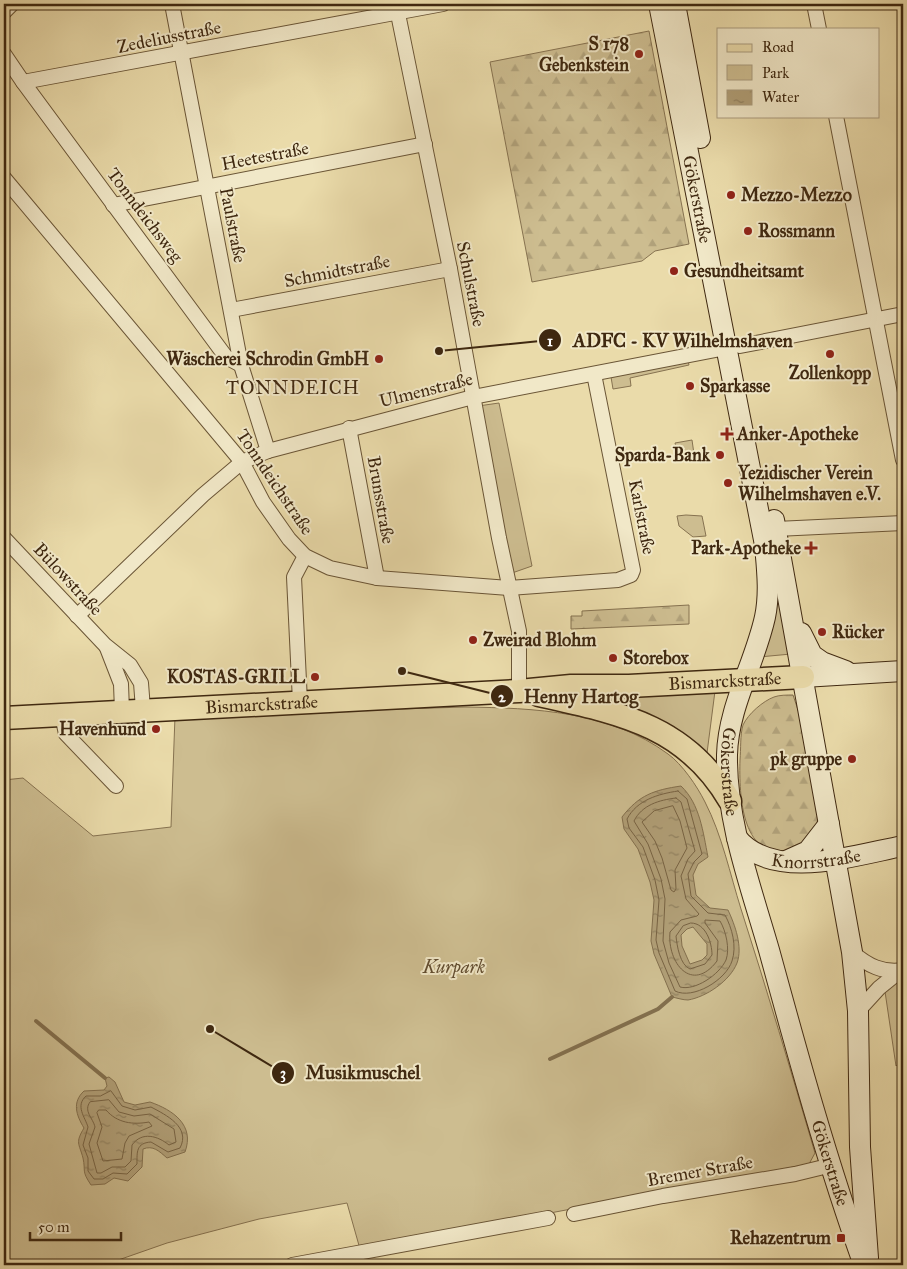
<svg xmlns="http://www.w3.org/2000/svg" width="907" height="1269" font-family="'IM FELL Great Primer',serif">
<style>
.green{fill:#cdbd90;stroke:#867250}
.forest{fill:url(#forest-firs);stroke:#867250}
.water{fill:url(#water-ripples);stroke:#836f4d;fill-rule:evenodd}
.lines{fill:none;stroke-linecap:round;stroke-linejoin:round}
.shore{stroke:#786343;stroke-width:1}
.stream{stroke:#836f4d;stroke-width:4}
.street-casing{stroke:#6a5536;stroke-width:16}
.secondary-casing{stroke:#3f2810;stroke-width:22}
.primary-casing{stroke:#3f2810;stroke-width:25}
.street{stroke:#f1e8c8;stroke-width:14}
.secondary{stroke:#f1e8c8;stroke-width:20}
.primary{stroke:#eadbaa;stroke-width:22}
.poi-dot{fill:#8f2418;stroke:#f1e8c8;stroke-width:2}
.labels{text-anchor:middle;stroke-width:4;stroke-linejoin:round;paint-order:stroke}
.street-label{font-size:18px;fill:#3f2810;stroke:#f1e8c8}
.poi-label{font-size:18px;font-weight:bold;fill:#3f2810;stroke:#f1e8c8;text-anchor:start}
.park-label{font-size:18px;font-style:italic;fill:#624d30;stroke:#f1e8c8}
.neighbourhood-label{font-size:19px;letter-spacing:1px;fill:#3f2810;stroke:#f1e8c8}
.leader{fill:none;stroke:#3f2810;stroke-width:2}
.callout-dot{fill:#3f2810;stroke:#f1e8c8;stroke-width:2}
.mark-label{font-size:15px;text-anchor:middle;font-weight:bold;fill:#fff}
.callout-label{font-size:19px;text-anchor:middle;font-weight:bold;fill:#3f2810;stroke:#f1e8c8;stroke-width:4;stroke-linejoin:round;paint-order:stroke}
</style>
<defs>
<pattern id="forest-firs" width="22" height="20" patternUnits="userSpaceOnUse" patternTransform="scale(1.25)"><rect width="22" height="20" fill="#cdbd90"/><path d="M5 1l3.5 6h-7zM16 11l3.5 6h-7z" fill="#b1a27b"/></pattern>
<pattern id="water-ripples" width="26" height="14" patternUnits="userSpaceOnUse" patternTransform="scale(1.25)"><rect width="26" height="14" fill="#b09e76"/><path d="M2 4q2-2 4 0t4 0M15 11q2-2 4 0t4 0" fill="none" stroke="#91815f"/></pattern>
</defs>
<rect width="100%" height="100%" fill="#eadbaa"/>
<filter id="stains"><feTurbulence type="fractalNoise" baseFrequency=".004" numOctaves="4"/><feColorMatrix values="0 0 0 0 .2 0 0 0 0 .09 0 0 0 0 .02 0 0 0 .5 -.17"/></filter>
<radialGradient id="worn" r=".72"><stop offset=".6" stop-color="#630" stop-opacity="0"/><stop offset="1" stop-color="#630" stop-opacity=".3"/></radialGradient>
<g class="green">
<path d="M688,361L689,365L630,378L631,386L613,389L611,377Z"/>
<path d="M499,403L532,566L512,573L478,406Z"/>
<path d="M692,440L694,454L691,458L679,459L675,443Z"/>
<path d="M686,515L702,516L706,536L693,537L679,526L677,516Z"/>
<path d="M775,584L791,654L759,657Z"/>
<path d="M715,691L707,753L673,726L627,709L567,694Z"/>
<path d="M465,707C534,708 610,711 668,754C682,764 697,786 705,802C722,835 730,874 741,909C767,990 791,1071 815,1153L809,1164L360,1249L347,1203L259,1219L167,1243L104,1265H4V780L23,778L93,836L171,827L175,716Z"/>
<path d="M903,974V1059L896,1066L883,978Z"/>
</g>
<g class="forest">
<path d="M649,31L689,244L655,251L642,261L532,282L490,62Z"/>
<path d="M689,605V624L571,629V616H582V611Z"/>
<path d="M793,695L799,713L818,817C816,832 811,843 795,848C741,867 739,794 740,760C741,749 740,735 743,725C748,714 763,701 774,697C779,695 787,695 793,695Z"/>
</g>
<g class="water">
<path d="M681,786C700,804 703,832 708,857L698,864L693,875L696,895L710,908L728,910C735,925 743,947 737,963C730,981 706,997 688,1000C683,1000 677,998 672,997L654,954L651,941L654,900L650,882L638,849L624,829L622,817C639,795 654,790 681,786ZM693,927L707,944V955L702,960L690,964L682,946L681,935L687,929Z"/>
<path d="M109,1077L115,1082L124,1102L135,1105L150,1102C173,1110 195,1125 185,1152L167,1158C159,1151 153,1145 143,1149L142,1167L128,1181L114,1178L105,1184L91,1185C81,1170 86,1172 83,1158C79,1143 75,1143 84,1128C76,1115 72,1102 84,1091L104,1090L107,1086L105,1078Z"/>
</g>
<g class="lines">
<g class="shore">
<path d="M678,791L687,799L702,854L694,862L688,874L691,896L708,913L725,915C732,928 737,946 732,961C726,980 693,1000 675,991L659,953L656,940L659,900L655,880L643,847L629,828L627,819C637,800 658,794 678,791Z"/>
<path d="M676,798L681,802L695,851L688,859L681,876L686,899L699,914L697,916L681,920L670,932C667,963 692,994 717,961L718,941L705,923V920L720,921C726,931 730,949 726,960C719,975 695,991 680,987L669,963L663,941L665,899L661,879L648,844L634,821C642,805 659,800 676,798Z"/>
<path d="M673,806L680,821L687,848L675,870L676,889L674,892L671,890L662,858L655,841L642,822L654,811Z"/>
<path d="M691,923C706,923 712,943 712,955L705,964L690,969C680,965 677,946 676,936L683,926Z"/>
<path d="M111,1091L122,1106L135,1110L151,1107C166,1115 191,1127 180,1148L168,1152L151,1142C136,1143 137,1152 137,1164L127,1174L113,1173L103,1179H94L88,1171V1158L83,1145L88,1127C85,1117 75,1106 86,1096H100Z"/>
<path d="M109,1100L119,1112L134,1116L150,1114L174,1129L176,1142L169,1145C158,1136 142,1131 132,1145L131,1161L125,1167H112L101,1173H97L89,1144L95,1127C93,1118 83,1111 90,1102Z"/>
<path d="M99,1110H106C117,1123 133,1125 149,1122L152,1126L129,1136L125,1143L122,1159L103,1161L97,1143L102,1127L97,1113Z"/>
</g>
<g class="stream">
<path d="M36,1021L105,1078"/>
<path d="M550,1059L658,1009L672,997"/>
</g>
<defs>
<g id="street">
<path d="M172,4L241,365L268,451"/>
<path d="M396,4L450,269L499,538L519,631V691"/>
<path d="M814,4L819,29"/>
<path d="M4,12L12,4"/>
<path d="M4,54L23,82L443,4"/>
<path d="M23,82L226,357L241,365"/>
<path d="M836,116L903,460"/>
<path d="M4,178L242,462L263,502L289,539L305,556L330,568L377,578L509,588L618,580L631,575L633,570L594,374"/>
<path d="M113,205L425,144"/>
<path d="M231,310L450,269"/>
<path d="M740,346L903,314"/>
<path d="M349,428L377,578"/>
<path d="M776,529L903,523"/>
<path d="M4,538L105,645L130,665L141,683L143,709"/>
<path d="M77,616L203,495L242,462L268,451L473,397L726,348"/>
<path d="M107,648L121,684L122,711"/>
<path d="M300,702L294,577L305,556"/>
<path d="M62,715L66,734L116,786"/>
<path d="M852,952C868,966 883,973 903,970"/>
<path d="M858,1011L879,988L900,971"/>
<path d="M574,1214L663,1196L795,1174L832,1165"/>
<path d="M292,1265L548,1218"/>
</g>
<g id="secondary">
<path id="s1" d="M659,4L765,545C767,569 770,593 765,617C755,663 728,707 727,755C726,821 751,887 769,950C798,1056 827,1162 864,1265"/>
<path d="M675,4L700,138"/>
<path d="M774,520L852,952L858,1011L860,1147L868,1258"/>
<path d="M801,633L812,655L822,662L846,671"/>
<path d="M803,677L903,671"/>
<path id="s2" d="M737,838C773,882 855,855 903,846"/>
<path d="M788,860L808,851L829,824"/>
</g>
<g id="primary">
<path d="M539,695C619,713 686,725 730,801"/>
<path id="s3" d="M4,718L519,691L571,686H629L803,677"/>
</g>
</defs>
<use href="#street" class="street-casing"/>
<use href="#secondary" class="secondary-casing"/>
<use href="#primary" class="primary-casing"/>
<use href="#street" class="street"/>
<use href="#secondary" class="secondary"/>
<use href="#primary" class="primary"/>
</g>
<g class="poi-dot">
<circle cx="639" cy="54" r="5"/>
<circle cx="731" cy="195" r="5"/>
<circle cx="748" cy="231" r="5"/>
<circle cx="674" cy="271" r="5"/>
<circle cx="830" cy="354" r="5"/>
<circle cx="379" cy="359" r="5"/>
<circle cx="690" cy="386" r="5"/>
<path d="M724.5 426.5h5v5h5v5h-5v5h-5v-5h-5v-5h5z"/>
<circle cx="720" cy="455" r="5"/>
<circle cx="728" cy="483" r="5"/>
<path d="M808.5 540.5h5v5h5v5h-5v5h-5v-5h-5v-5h5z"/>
<circle cx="822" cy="632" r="5"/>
<circle cx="473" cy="640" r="5"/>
<circle cx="613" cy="658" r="5"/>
<circle cx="315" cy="677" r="5"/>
<circle cx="156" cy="729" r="5"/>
<circle cx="852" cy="759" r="5"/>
<rect x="836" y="1233" width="10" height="10" rx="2.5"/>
</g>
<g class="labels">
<g class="street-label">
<text transform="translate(169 37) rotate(-11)" y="6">Zedeliusstraße</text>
<text transform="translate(265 156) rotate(-11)" y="6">Heetestraße</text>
<text dy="6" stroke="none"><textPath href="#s1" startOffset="199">Gökerstraße</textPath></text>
<text transform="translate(145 215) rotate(53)" y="6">Tonndeichsweg</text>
<text transform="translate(233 225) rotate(79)" y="6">Paulstraße</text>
<text transform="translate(337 271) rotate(-11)" y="6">Schmidtstraße</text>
<text transform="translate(471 284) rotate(79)" y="6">Schulstraße</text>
<text transform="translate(426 390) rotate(-14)" y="6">Ulmenstraße</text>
<text transform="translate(275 482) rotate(56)" y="6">Tonndeichstraße</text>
<text transform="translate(381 500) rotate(80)" y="6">Brunsstraße</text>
<text transform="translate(642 517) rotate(79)" y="6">Karlstraße</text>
<text transform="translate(68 579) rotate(47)" y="6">Bülowstraße</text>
<text dy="6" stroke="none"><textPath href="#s3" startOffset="722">Bismarckstraße</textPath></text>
<text dy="6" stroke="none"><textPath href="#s3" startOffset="258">Bismarckstraße</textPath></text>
<text dy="6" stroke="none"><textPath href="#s1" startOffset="784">Gökerstraße</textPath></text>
<text dy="6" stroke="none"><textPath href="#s2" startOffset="86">Knorrstraße</textPath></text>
<text dy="6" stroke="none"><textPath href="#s1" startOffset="1189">Gökerstraße</textPath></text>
<text transform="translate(700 1171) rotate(-10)" y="6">Bremer Straße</text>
</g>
<g class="poi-label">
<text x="629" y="50" text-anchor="end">S 178<tspan x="629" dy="21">Gebenkstein</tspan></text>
<text x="741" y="201">Mezzo-Mezzo</text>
<text x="758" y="237">Rossmann</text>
<text x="684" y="277">Gesundheitsamt</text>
<text x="369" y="365" text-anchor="end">Wäscherei Schrodin GmbH</text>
<text x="830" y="379" text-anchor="middle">Zollenkopp</text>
<text x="700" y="392">Sparkasse</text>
<text x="737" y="440">Anker-Apotheke</text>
<text x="710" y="461" text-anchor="end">Sparda-Bank</text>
<text x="738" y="479">Yezidischer Verein<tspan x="738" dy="21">Wilhelmshaven e.V.</tspan></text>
<text x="801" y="554" text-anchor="end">Park-Apotheke</text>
<text x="832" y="638">Rücker</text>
<text x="483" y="646">Zweirad Blohm</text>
<text x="623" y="664">Storebox</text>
<text x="305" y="683" text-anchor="end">KOSTAS-GRILL</text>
<text x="146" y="735" text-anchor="end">Havenhund</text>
<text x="842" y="765" text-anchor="end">pk gruppe</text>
<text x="831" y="1244" text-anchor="end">Rehazentrum</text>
</g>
<g class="park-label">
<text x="454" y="973">Kurpark</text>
</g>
<g class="neighbourhood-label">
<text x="293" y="394">TONNDEICH</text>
</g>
</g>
<path class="leader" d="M439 351L550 340M402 671L502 696M210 1029L283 1073"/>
<g class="callout-dot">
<circle cx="439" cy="351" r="5"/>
<circle cx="402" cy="671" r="5"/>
<circle cx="210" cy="1029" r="5"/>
<circle cx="550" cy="340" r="12"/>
<circle cx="502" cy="696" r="12"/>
<circle cx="283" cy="1073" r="12"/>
</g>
<g class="mark-label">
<text x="550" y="346">1</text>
<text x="502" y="702">2</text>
<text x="283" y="1078">3</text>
</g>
<g class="callout-label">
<text x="683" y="347">ADFC - KV Wilhelmshaven</text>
<text x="581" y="703">Henny Hartog</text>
<text x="363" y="1079">Musikmuschel</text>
</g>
<rect width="907" height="1269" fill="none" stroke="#eadbaa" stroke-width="20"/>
<rect x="5" y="5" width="897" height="1259" fill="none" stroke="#3f2810" stroke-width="2.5"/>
<rect x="10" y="10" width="887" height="1249" fill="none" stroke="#3f2810"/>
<rect x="717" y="28" width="162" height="90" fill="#f1e8c8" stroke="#aa9b7e"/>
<rect x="727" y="44" width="25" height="8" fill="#eadbaa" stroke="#aa9b7e"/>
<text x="762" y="52" font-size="15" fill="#3f2810">Road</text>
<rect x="727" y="65" width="25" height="15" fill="#cdbd90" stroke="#aa9b7e"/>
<text x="762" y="78" font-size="15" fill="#3f2810">Park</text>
<rect x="727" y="90" width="25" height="15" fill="url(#water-ripples)" stroke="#aa9b7e"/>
<text x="762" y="102" font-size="15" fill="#3f2810">Water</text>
<path d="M30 1232v8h91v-8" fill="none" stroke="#3f2810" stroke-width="2.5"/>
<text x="38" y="1232" font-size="15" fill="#3f2810" stroke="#f1e8c8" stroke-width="4" paint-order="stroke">50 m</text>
<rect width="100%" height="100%" filter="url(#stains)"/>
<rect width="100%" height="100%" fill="url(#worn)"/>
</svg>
